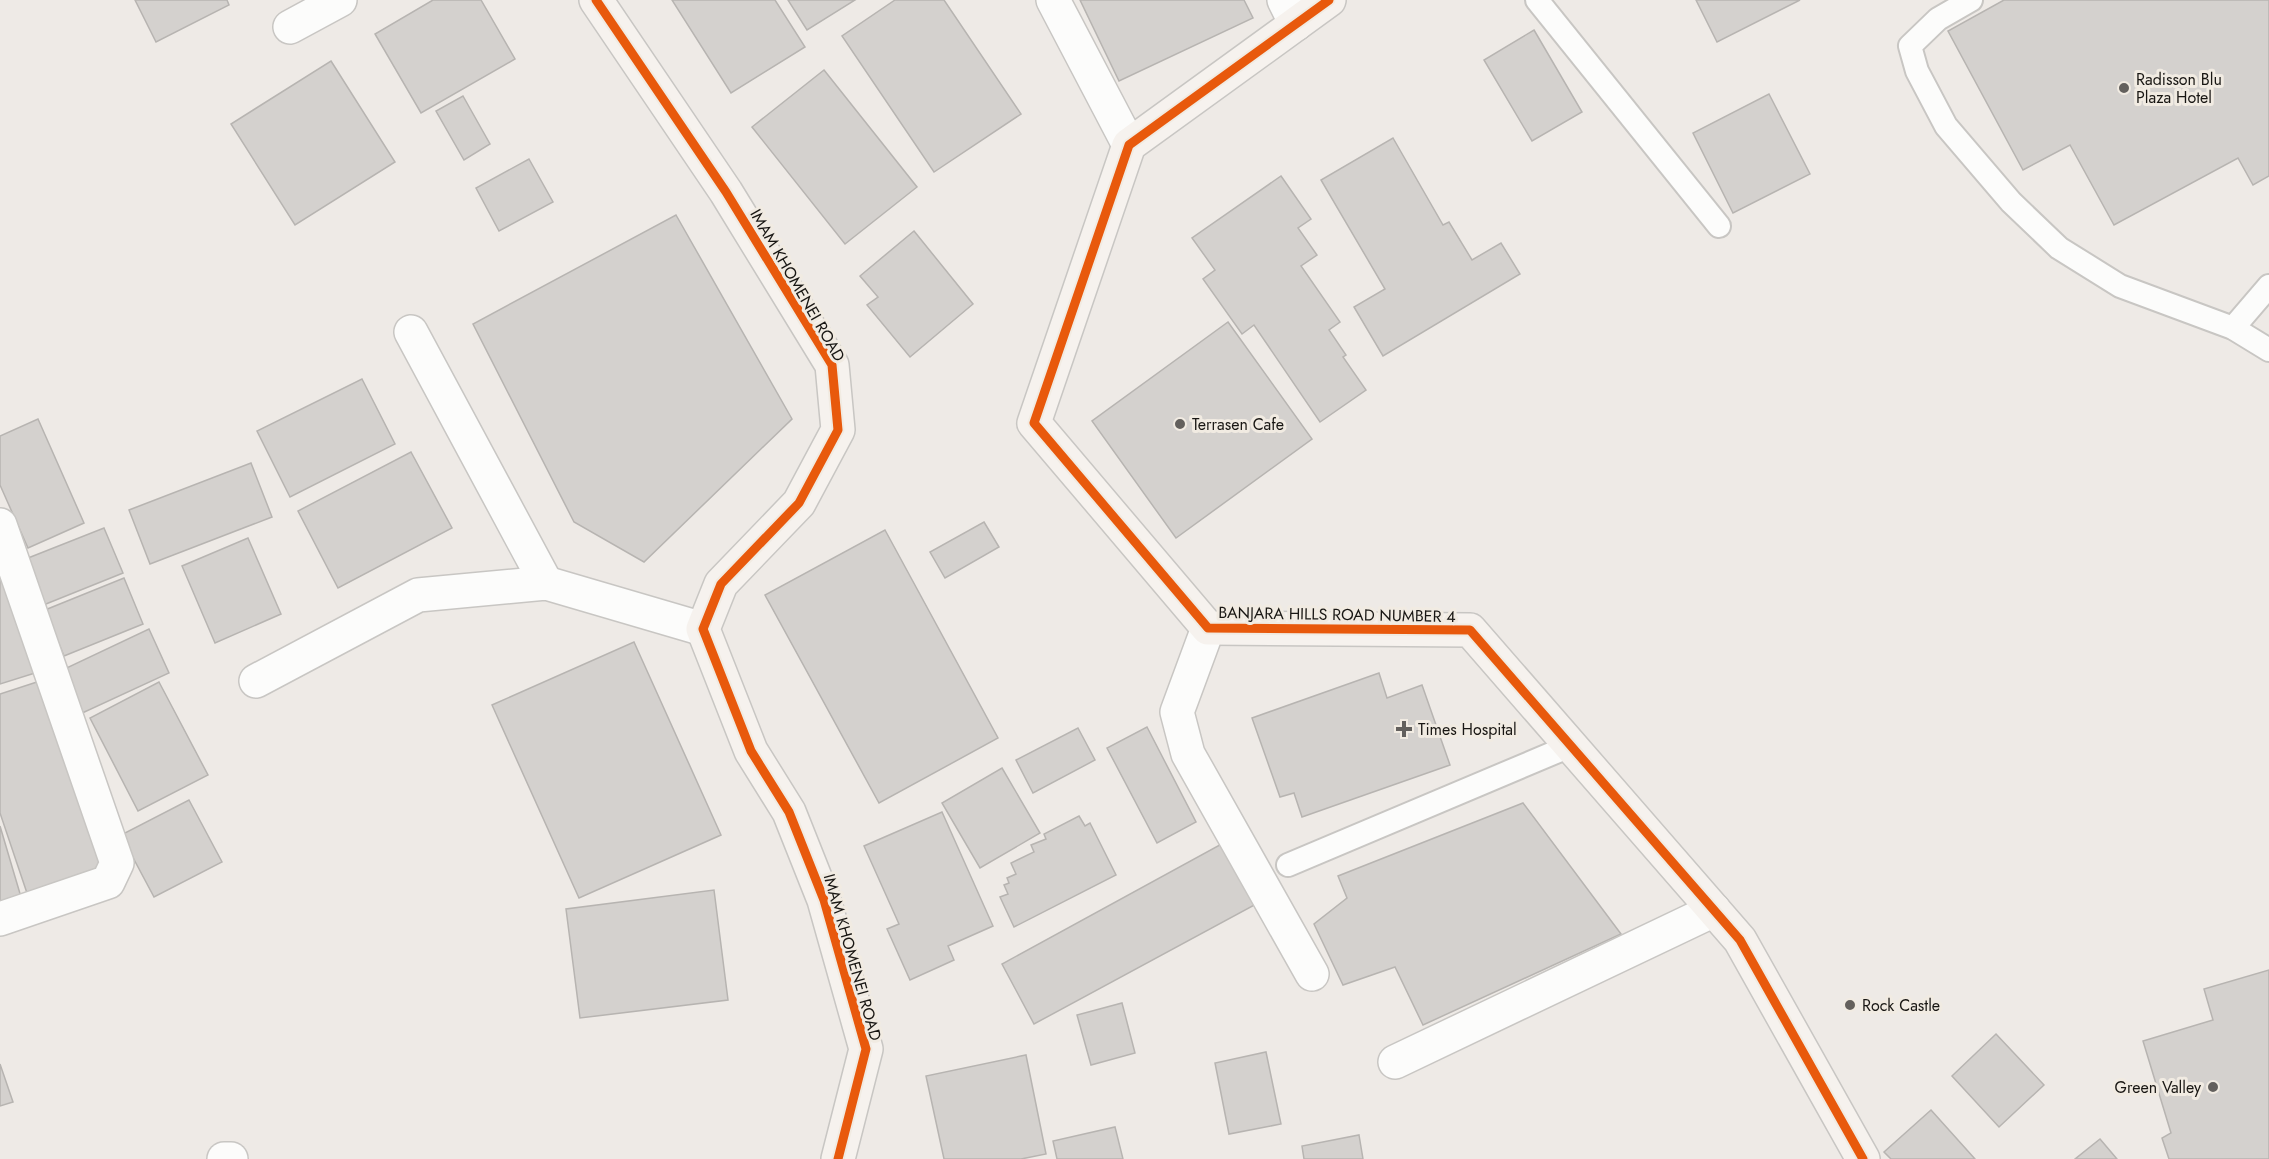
<svg xmlns="http://www.w3.org/2000/svg" width="2269" height="1159" font-family="Jost,sans-serif">
<style>
.building{fill:#d4d1ce;stroke:#b7b4b1;stroke-width:1.5}
.lines{fill:none;stroke-linecap:round;stroke-linejoin:round}
.lane-casing{stroke:#c8c6c3;stroke-width:26}
.street-casing{stroke:#c8c6c3;stroke-width:36}
.secondary-casing{stroke:#c8c6c3;stroke-width:36}
.lane{stroke:#fcfcfb;stroke-width:22}
.street{stroke:#fcfcfb;stroke-width:33}
.secondary{stroke:#f6f2ee;stroke-width:33}
.cycleway-casing{stroke:#f1ebe2;stroke-width:13}
.cycleway{stroke:#e8590c;stroke-width:9}
.poi-dot{fill:#63605d;stroke:#f1ebe2;stroke-width:2}
.labels{text-anchor:middle;stroke-width:6;stroke-linejoin:round;paint-order:stroke}
.poi-label{font-size:16px;fill:#181613;stroke:#f1ebe2;text-anchor:start}
.street-label{font-size:16px;fill:#181613;stroke:#f1ebe2}
</style>
<rect width="100%" height="100%" fill="#eeeae6"/>
<g class="building">
<path d="M135,0H227L229,5L156,42Z"/>
<path d="M433,0H481L515,59L421,113L375,34Z"/>
<path d="M672,0H775L805,47L731,93Z"/>
<path d="M788,0H855L807,30Z"/>
<path d="M895,0H944L1021,114L934,172L842,36Z"/>
<path d="M1080,0H1244L1253,18L1119,81Z"/>
<path d="M1696,0H1800L1717,42Z"/>
<path d="M2004,0H2269V176L2253,185L2238,158L2114,225L2070,145L2023,170L1948,31Z"/>
<path d="M1534,30L1582,112L1532,141L1484,60Z"/>
<path d="M331,61L395,162L295,225L231,124Z"/>
<path d="M824,70L917,187L845,244L752,127Z"/>
<path d="M1769,94L1810,174L1733,213L1693,133Z"/>
<path d="M463,96L490,144L464,160L436,111Z"/>
<path d="M1393,138L1443,225L1449,222L1472,260L1501,243L1520,274L1383,356L1354,307L1385,289L1321,180Z"/>
<path d="M529,159L553,202L499,231L476,188Z"/>
<path d="M1281,176L1311,219L1298,228L1317,255L1301,266L1340,322L1329,330L1346,355L1343,357L1366,390L1320,422L1254,325L1242,334L1203,279L1215,270L1192,238Z"/>
<path d="M676,215L792,419L644,562L574,522L473,324Z"/>
<path d="M914,231L973,304L910,357L867,305L878,297L860,276Z"/>
<path d="M1228,322L1312,439L1176,538L1092,421Z"/>
<path d="M362,379L395,444L290,497L257,431Z"/>
<path d="M38,419L84,523L28,548L0,485V436Z"/>
<path d="M411,452L452,528L338,588L298,511Z"/>
<path d="M251,463L272,517L150,564L129,510Z"/>
<path d="M984,522L999,547L945,578L930,552Z"/>
<path d="M104,528L123,573L36,608L18,562Z"/>
<path d="M885,530L998,738L879,803L765,595Z"/>
<path d="M248,538L281,614L215,643L182,566Z"/>
<path d="M0,573L35,673L0,684Z"/>
<path d="M124,578L143,624L64,656L45,610Z"/>
<path d="M149,629L169,673L78,715L58,672Z"/>
<path d="M634,642L721,835L579,898L492,705Z"/>
<path d="M1379,673L1387,698L1422,685L1450,765L1302,817L1294,793L1280,797L1252,718Z"/>
<path d="M40,681L105,874L29,899L0,813V694Z"/>
<path d="M159,682L208,775L138,811L90,718Z"/>
<path d="M1147,727L1196,822L1157,843L1107,748Z"/>
<path d="M1078,728L1095,760L1033,793L1016,760Z"/>
<path d="M1002,768L1040,833L980,868L942,803Z"/>
<path d="M189,800L222,862L154,897L121,835Z"/>
<path d="M1523,803L1621,934L1423,1025L1395,967L1343,985L1314,924L1347,898L1338,876Z"/>
<path d="M942,812L993,926L948,946L954,960L910,980L887,929L899,924L864,846Z"/>
<path d="M1079,816L1085,826L1090,823L1116,875L1014,927L1000,897L1008,894L1004,885L1009,883L1007,878L1016,874L1011,863L1034,852L1031,845L1046,839L1044,834Z"/>
<path d="M0,826L21,897L0,903Z"/>
<path d="M1227,841L1260,902L1034,1024L1002,964Z"/>
<path d="M714,890L728,1000L580,1018L566,909Z"/>
<path d="M2269,970V1159H2169L2162,1138L2171,1133L2143,1041L2213,1020L2204,989Z"/>
<path d="M1122,1003L1135,1053L1091,1065L1077,1015Z"/>
<path d="M1996,1034L2044,1085L1999,1127L1952,1076Z"/>
<path d="M1266,1052L1281,1124L1229,1134L1215,1063Z"/>
<path d="M1026,1055L1046,1154L1021,1159H944L926,1076Z"/>
<path d="M0,1064L13,1102L0,1106Z"/>
<path d="M1931,1110L1975,1159H1891L1884,1152Z"/>
<path d="M1115,1127L1123,1159H1057L1053,1141Z"/>
<path d="M1359,1135L1363,1159H1304L1302,1146Z"/>
<path d="M2100,1139L2117,1159H2075Z"/>
</g>
<g class="lines">
<defs>
<g id="lane">
<path d="M1537,0L1719,226"/>
<path d="M1971,0L1938,19L1910,46L1917,71L1946,126L2011,202L2059,248L2120,286L2233,328L2269,350"/>
<path d="M2233,328L2269,286"/>
<path d="M1288,865L1570,746"/>
</g>
<g id="street">
<path d="M1053,0L1129,145"/>
<path d="M1284,0L1296,24"/>
<path d="M290,27L340,0"/>
<path d="M411,332L546,583"/>
<path d="M0,525L117,863L108,882L0,919"/>
<path d="M1208,628L1177,712L1188,754L1312,974"/>
<path d="M256,681L418,595L546,583L703,629"/>
<path d="M1395,1062L1714,910"/>
<path d="M224,1159H231"/>
</g>
<g id="secondary">
<path d="M596,0L726,192L832,365L838,430L799,503L721,584L703,629L751,751L789,812L824,900L866,1049L838,1159"/>
<path d="M1329,0L1129,145L1034,423L1208,628L1470,630L1740,940L1863,1159"/>
</g>
</defs>
<use href="#lane" class="lane-casing"/>
<use href="#street" class="street-casing"/>
<use href="#secondary" class="secondary-casing"/>
<use href="#lane" class="lane"/>
<use href="#street" class="street"/>
<use href="#secondary" class="secondary"/>
<defs>
<g id="cycleway">
<path d="M596,0L726,192L832,365L838,430L799,503L721,584L703,629L751,751L789,812L824,900L866,1049L838,1159"/>
<path d="M1329,0L1129,145L1034,423L1208,628L1470,630L1740,940L1863,1159"/>
</g>
</defs>
<use href="#cycleway" class="cycleway-casing"/>
<use href="#cycleway" class="cycleway"/>
</g>
<g class="poi-dot">
<circle cx="2124" cy="88" r="6"/>
<circle cx="1180" cy="424" r="6"/>
<path d="M1401 720h6v6h6v6h-6v6h-6v-6h-6v-6h6z"/>
<circle cx="1850" cy="1005" r="6"/>
<circle cx="2213" cy="1087" r="6"/>
</g>
<g class="labels">
<g class="poi-label">
<text x="2136" y="85">Radisson Blu<tspan x="2136" dy="18">Plaza Hotel</tspan></text>
<text x="1192" y="430">Terrasen Cafe</text>
<text x="1418" y="735">Times Hospital</text>
<text x="1862" y="1011">Rock Castle</text>
<text x="2201" y="1093" text-anchor="end">Green Valley</text>
</g>
<g class="street-label">
<text transform="translate(798 285) rotate(60)" y="6">IMAM KHOMENEI ROAD</text>
<text transform="translate(1337 614) rotate(1)" y="6">BANJARA HILLS ROAD NUMBER 4</text>
<text transform="translate(853 957) rotate(74)" y="6">IMAM KHOMENEI ROAD</text>
</g>
</g>
</svg>
